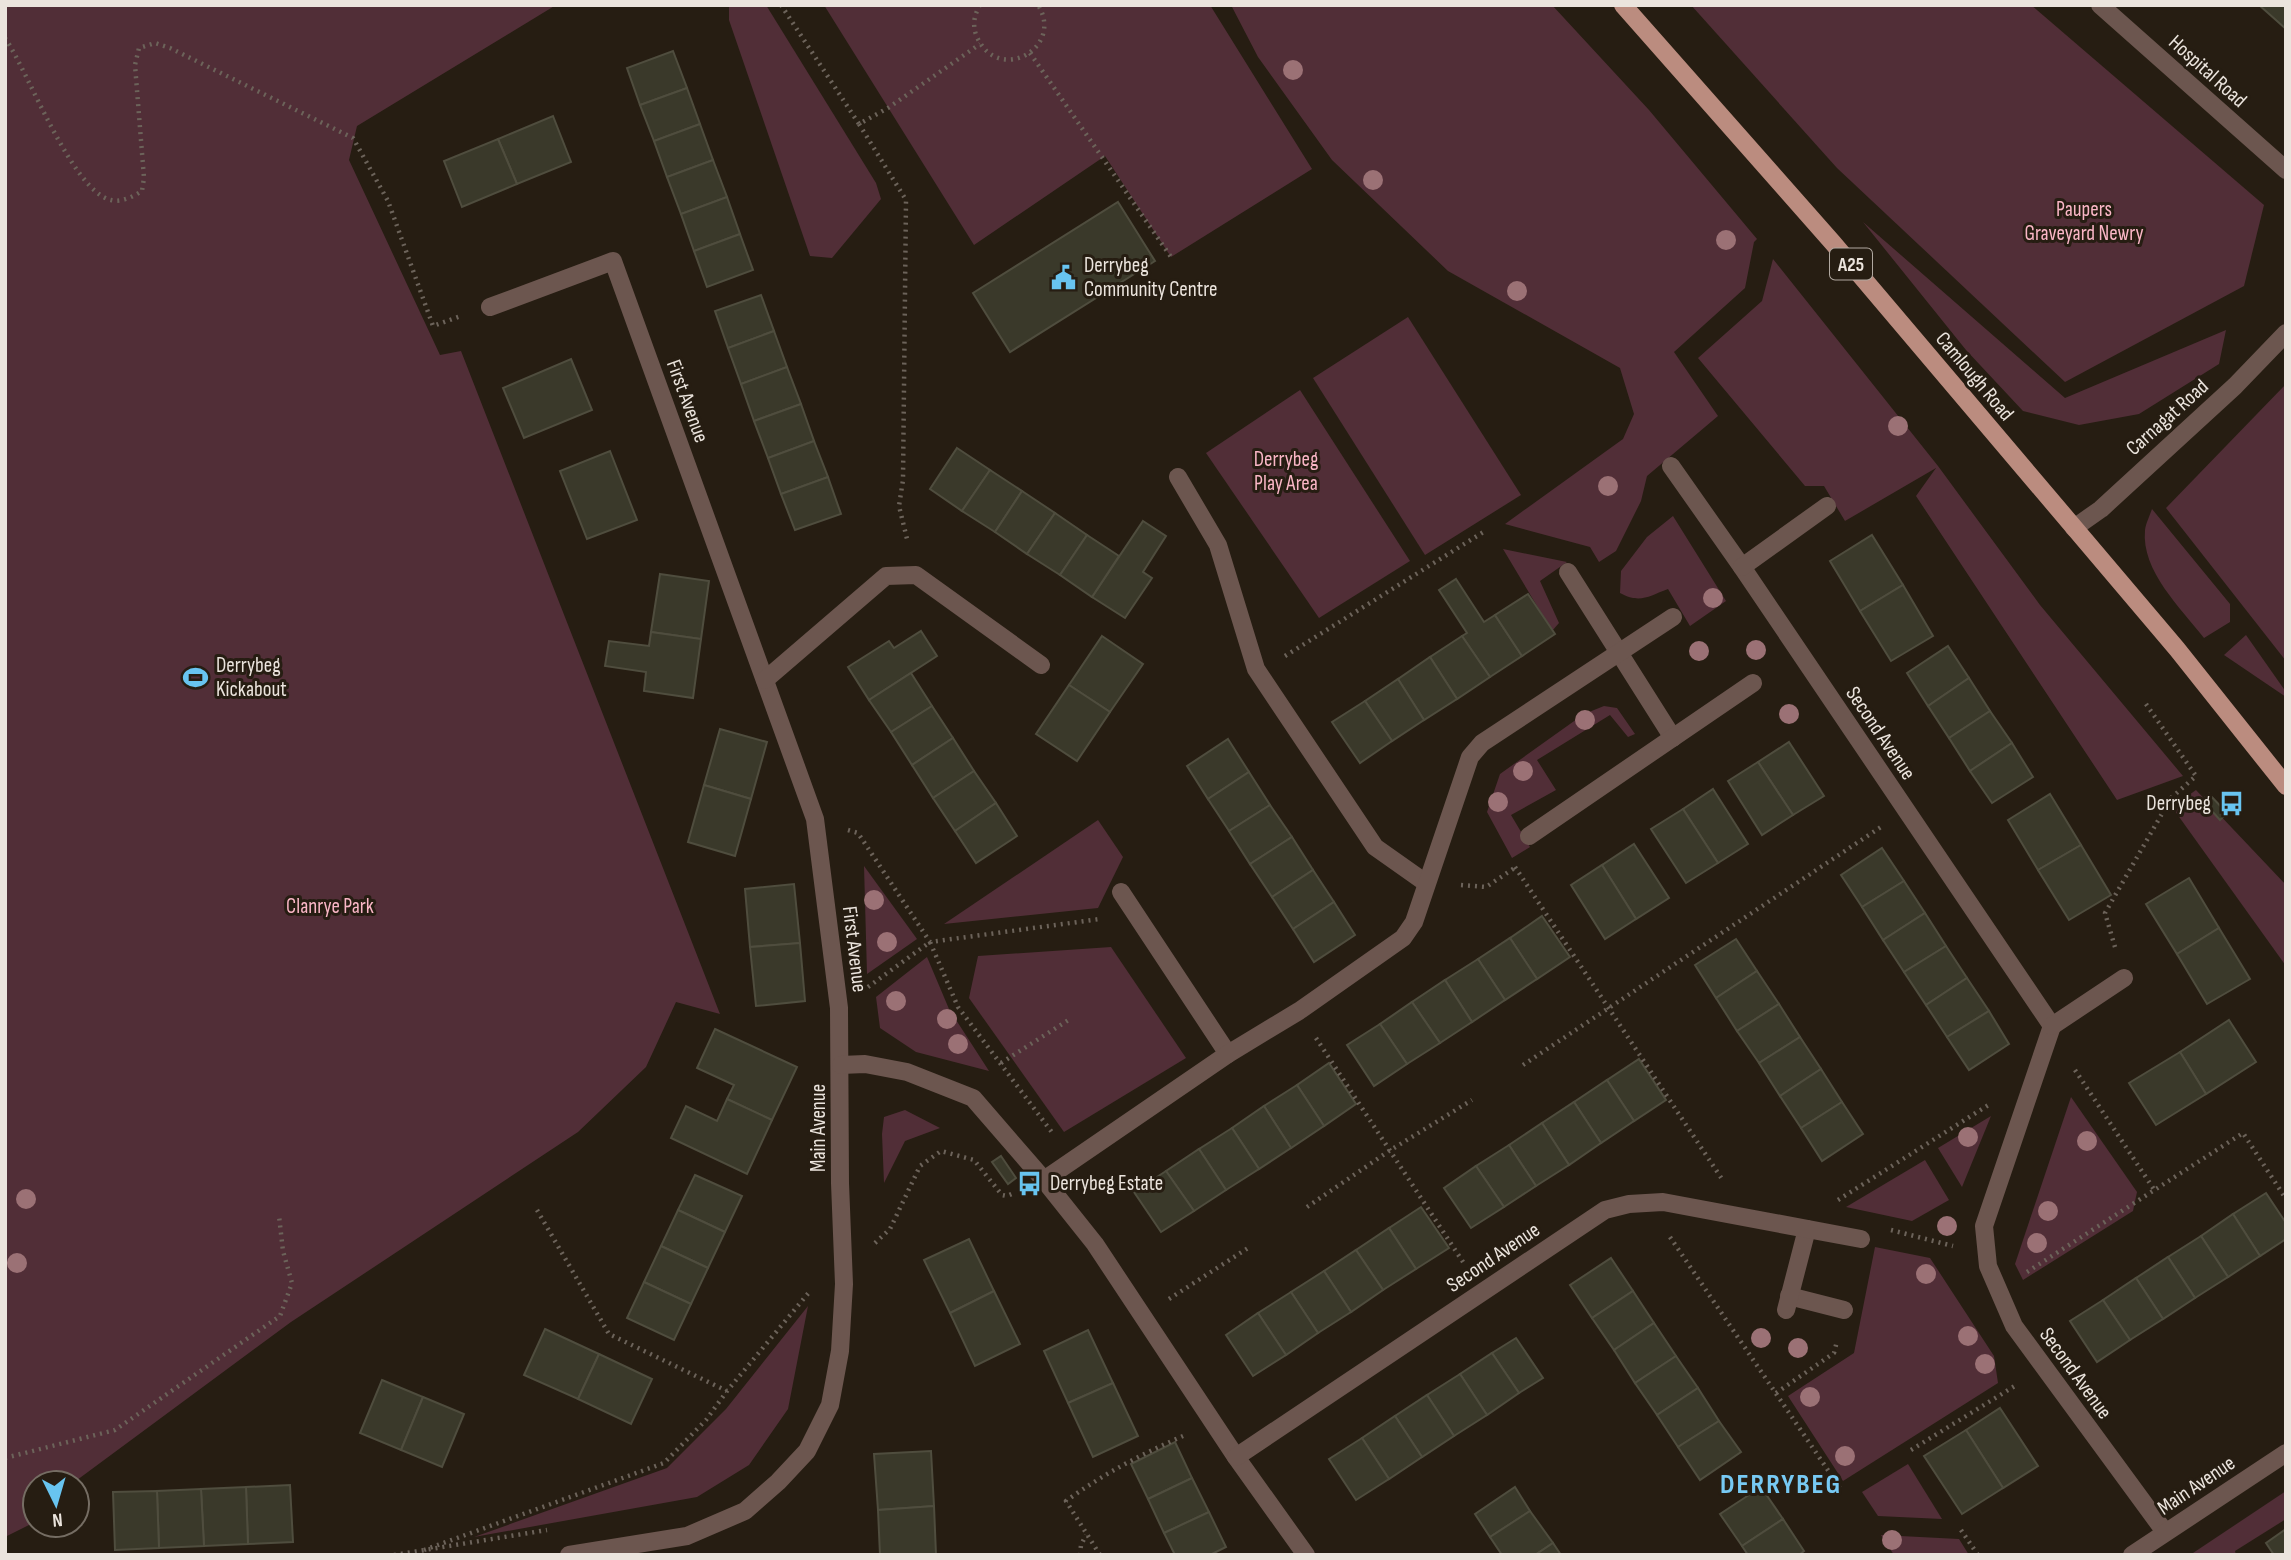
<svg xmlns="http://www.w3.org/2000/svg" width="2291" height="1560" font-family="'Sofia Sans Condensed',sans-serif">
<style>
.green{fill:#512e37}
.building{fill:#3a392a;stroke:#4f4d3e;stroke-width:2}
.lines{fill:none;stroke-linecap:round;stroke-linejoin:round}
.path{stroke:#6c635a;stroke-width:4.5;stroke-dasharray:2 5;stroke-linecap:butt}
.minor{stroke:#6c564f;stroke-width:18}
.major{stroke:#bb8c7f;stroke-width:18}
.tree{fill:#9b7175}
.labels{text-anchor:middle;stroke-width:6;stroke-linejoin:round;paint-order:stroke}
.shield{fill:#261d12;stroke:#b0a8a0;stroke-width:2}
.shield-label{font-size:19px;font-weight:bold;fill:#ebe4dd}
.street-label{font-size:21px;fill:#ebe4dd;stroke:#261d12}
.park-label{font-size:21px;fill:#fab6c6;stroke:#261d12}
.poi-label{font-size:21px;fill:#ebe4dd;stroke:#261d12;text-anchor:start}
.district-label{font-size:28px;font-weight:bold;letter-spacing:2px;fill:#77c9f3;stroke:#261d12}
</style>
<rect width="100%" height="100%" fill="#261d12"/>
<g class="green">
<path d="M5,5H556L357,126L349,160L440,355L461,351L720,1014L676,1002L646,1067L578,1132L291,1322L73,1483H35V1522L5,1537Z"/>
<path d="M729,5H766L876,183L881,199L832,258L810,256L729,20Z"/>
<path d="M824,5H1210L1312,169L1171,257L1105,156L974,245Z"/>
<path d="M1231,5H1552L1649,110L1757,239L1754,242L1745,288L1674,352L1718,416L1647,476L1641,501L1616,551L1599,562L1590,547L1505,524L1623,439L1634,414L1620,368L1448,271L1332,160L1258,57Z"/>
<path d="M1691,5H2031L2264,205L2244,286L2065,382L1837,168Z"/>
<path d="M1863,222L2065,398L2226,330L2219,364L2139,414L2079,425L2023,411L1966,350Z"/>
<path d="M1773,259L1938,466L2040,605L2183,776L2117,800L1916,496L1936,468L1845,521L1824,486H1805L1698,358L1762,301Z"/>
<path d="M1408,317L1521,495L1425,555L1313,378Z"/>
<path d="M2286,384V661L2166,508Z"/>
<path d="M1300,390L1410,561L1319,618L1206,453Z"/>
<path d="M2152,509L2230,604V622L2204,638C2181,608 2141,571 2145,530C2146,523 2150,515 2152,509Z"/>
<path d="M1673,516L1726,601L1690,626L1668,589C1649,596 1640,604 1620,593L1621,571L1647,537Z"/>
<path d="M1503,549L1567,562L1540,581L1559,623L1552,631Z"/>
<path d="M2246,635L2286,692V697L2224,655Z"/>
<path d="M1604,706L1617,708L1635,734L1628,737L1610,715L1537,760L1556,790L1511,815L1530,847L1512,858L1487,812L1500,774L1584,714Z"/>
<path d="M2196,790L2286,885V966L2172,807Z"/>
<path d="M1098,820L1123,857L1098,908L944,924Z"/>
<path d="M864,866L917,939L867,974Z"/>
<path d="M1111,947L1186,1058L1064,1132L969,998L978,956Z"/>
<path d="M927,957L949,1009L989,1071L916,1052L880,1028L876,997Z"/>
<path d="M2071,1097L2137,1192L2133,1211L2023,1280L2015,1264Z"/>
<path d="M905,1110L940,1128L905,1141L884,1183L882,1134L884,1117Z"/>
<path d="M1991,1116L1962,1187L1938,1148Z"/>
<path d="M1925,1160L1949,1200L1912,1221L1846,1207Z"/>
<path d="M1875,1247L1930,1258L1994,1356L1998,1383L1843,1481L1788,1396L1854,1353Z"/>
<path d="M808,1306L788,1409L749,1465L697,1497L474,1537L667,1468L726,1409Z"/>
<path d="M1908,1464L1942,1519L1878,1516L1862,1492Z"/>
<path d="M2286,1491V1519L2235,1551L2236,1555H2190Z"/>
<path d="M1881,1535L1959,1539L1969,1555H1894Z"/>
</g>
<g class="building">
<path d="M2259,5H2286V29Z"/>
<path d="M673,51L687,88L640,105L627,68Z"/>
<path d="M687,88L700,124L654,141L640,105Z"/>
<path d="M553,116L571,162L517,184L498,139Z"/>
<path d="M700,124L713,160L667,177L654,141Z"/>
<path d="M498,139L517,184L462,207L444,161Z"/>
<path d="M713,160L727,197L681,214L667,177Z"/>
<path d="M727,197L740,234L694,251L681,214Z"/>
<path d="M1118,202L1155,261L1010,352L973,293Z"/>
<path d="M740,234L753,270L707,287L694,251Z"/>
<path d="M761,295L774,331L728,348L715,311Z"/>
<path d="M774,331L787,367L741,384L728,348Z"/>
<path d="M571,359L592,410L524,438L503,388Z"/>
<path d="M787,367L801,404L754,421L741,384Z"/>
<path d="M801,404L814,441L768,458L754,421Z"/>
<path d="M814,441L828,477L781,494L768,458Z"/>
<path d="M957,448L990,470L962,511L930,489Z"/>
<path d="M610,451L637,520L587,539L560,471Z"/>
<path d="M990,470L1022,491L995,532L962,511Z"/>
<path d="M828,477L841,514L795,530L781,494Z"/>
<path d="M1022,491L1055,513L1027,554L995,532Z"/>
<path d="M1055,513L1087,535L1060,575L1027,554Z"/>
<path d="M1143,521L1166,536L1143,572L1152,578L1125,618L1092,597Z"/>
<path d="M1087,535L1119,556L1092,597L1060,575Z"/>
<path d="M1872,535L1903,585L1860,611L1830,561Z"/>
<path d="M660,574L709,581L701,639L651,632Z"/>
<path d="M1456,579L1484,622L1495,615L1522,656L1490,677L1462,636L1467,633L1439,590Z"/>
<path d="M1903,585L1933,636L1891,661L1860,611Z"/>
<path d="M1528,594L1555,634L1522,656L1495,615Z"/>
<path d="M921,631L937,656L869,700L848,667L889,641L894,648Z"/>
<path d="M651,632L701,639L693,698L644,691L646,672L605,666L609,641L649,646Z"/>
<path d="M1102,636L1143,664L1110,712L1069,685Z"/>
<path d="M1462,636L1490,677L1457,699L1430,657Z"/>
<path d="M1948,646L1969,678L1928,706L1907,673Z"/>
<path d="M1430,657L1457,699L1424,720L1398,679Z"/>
<path d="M911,673L932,706L891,732L869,700Z"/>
<path d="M1969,678L1990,711L1949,738L1928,706Z"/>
<path d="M1398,679L1424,720L1392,741L1365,701Z"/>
<path d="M1069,685L1110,712L1077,761L1036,734Z"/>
<path d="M1365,701L1392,741L1360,763L1332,722Z"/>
<path d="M932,706L953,738L912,765L891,732Z"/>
<path d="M1990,711L2012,743L1970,771L1949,738Z"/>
<path d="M720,729L767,742L751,799L704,785Z"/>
<path d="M953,738L974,771L933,798L912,765Z"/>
<path d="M1228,739L1249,772L1208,799L1187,766Z"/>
<path d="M1789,742L1824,796L1793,815L1758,762Z"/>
<path d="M2012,743L2033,777L1992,803L1970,771Z"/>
<path d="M1758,762L1793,815L1762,835L1728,781Z"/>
<path d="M974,771L996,803L955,831L933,798Z"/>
<path d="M1249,772L1270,805L1229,831L1208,799Z"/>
<path d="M704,785L751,799L735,856L688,842Z"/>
<path d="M1713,789L1748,844L1718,863L1683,809Z"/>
<path d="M2050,794L2081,845L2038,870L2008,820Z"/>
<path d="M2209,794L2227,813L2220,820L2202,800Z"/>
<path d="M996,803L1017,836L976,863L955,831Z"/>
<path d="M1270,805L1292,837L1250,864L1229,831Z"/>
<path d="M1683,809L1718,863L1686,883L1651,829Z"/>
<path d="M1292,837L1313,870L1272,897L1250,864Z"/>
<path d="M1634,844L1669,898L1636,919L1602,865Z"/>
<path d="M2081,845L2111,895L2069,920L2038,870Z"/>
<path d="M1882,848L1904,881L1862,907L1841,875Z"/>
<path d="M1602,865L1636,919L1605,939L1571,885Z"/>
<path d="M1313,870L1334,902L1293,929L1272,897Z"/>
<path d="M2189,878L2219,928L2177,954L2146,904Z"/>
<path d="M1904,881L1925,913L1883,940L1862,907Z"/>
<path d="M794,884L800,943L750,947L745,889Z"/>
<path d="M1334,902L1355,935L1314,962L1293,929Z"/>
<path d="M1925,913L1946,946L1904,972L1883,940Z"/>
<path d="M1542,916L1570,957L1537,979L1510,938Z"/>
<path d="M2219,928L2250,979L2207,1004L2177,954Z"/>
<path d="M1510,938L1537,979L1505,1000L1478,959Z"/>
<path d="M1736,939L1757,971L1716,998L1695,965Z"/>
<path d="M800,943L805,1001L756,1006L750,947Z"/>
<path d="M1946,946L1967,978L1926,1005L1904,972Z"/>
<path d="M1478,959L1505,1000L1472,1022L1445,980Z"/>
<path d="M1757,971L1779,1004L1737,1031L1716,998Z"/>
<path d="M1967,978L1989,1011L1947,1037L1926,1005Z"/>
<path d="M1445,980L1472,1022L1440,1043L1412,1002Z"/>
<path d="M1412,1002L1440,1043L1407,1064L1380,1024Z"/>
<path d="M1779,1004L1800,1037L1759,1063L1737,1031Z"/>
<path d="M1989,1011L2009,1044L1969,1070L1947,1037Z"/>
<path d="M2229,1020L2256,1062L2206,1094L2180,1052Z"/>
<path d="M1380,1024L1407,1064L1374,1086L1347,1045Z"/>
<path d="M715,1029L797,1067L772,1120L727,1099L734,1085L697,1068Z"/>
<path d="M1800,1037L1821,1069L1780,1096L1759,1063Z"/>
<path d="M2180,1052L2206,1094L2156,1125L2129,1083Z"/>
<path d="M1639,1059L1666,1100L1634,1121L1607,1080Z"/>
<path d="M1329,1063L1356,1104L1324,1126L1297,1085Z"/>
<path d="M1821,1069L1842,1102L1801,1128L1780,1096Z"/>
<path d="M1607,1080L1634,1121L1601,1143L1574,1102Z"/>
<path d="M1297,1085L1324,1126L1291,1148L1264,1106Z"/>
<path d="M727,1099L772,1120L747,1174L671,1138L686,1106L717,1121Z"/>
<path d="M1574,1102L1601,1143L1569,1165L1542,1123Z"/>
<path d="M1842,1102L1863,1134L1822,1161L1801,1128Z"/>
<path d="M1264,1106L1291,1148L1259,1169L1232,1128Z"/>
<path d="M1542,1123L1569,1165L1536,1186L1509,1145Z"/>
<path d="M1232,1128L1259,1169L1226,1190L1199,1149Z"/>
<path d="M1509,1145L1536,1186L1504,1207L1476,1166Z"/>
<path d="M1199,1149L1226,1190L1194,1211L1166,1171Z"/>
<path d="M1001,1156L1016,1178L1008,1184L992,1162Z"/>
<path d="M1476,1166L1504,1207L1471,1228L1444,1188Z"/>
<path d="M1166,1171L1194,1211L1161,1232L1134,1192Z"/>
<path d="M695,1175L742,1196L725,1232L678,1210Z"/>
<path d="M2266,1193L2286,1223V1239L2260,1256L2233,1214Z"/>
<path d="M1421,1207L1449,1248L1416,1269L1389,1228Z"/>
<path d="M678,1210L725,1232L708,1268L661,1246Z"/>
<path d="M2233,1214L2260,1256L2228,1277L2201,1236Z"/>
<path d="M1389,1228L1416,1269L1383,1290L1356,1250Z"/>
<path d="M2201,1236L2228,1277L2195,1298L2168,1257Z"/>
<path d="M969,1239L994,1291L950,1313L924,1260Z"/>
<path d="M661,1246L708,1268L691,1304L644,1282Z"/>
<path d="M1356,1250L1383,1290L1351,1312L1324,1271Z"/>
<path d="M2168,1257L2195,1298L2163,1319L2136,1278Z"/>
<path d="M1611,1258L1633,1291L1592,1318L1570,1285Z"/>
<path d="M1324,1271L1351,1312L1318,1333L1291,1292Z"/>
<path d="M2136,1278L2163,1319L2130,1340L2103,1300Z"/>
<path d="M644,1282L691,1304L674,1340L627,1318Z"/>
<path d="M994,1291L1020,1344L975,1366L950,1313Z"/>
<path d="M1633,1291L1654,1323L1614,1350L1592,1318Z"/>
<path d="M1291,1292L1318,1333L1286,1355L1258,1313Z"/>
<path d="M2103,1300L2130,1340L2097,1362L2070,1321Z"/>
<path d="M1258,1313L1286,1355L1253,1376L1226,1335Z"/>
<path d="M1654,1323L1676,1356L1635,1383L1614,1350Z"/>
<path d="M545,1329L599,1354L578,1399L524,1375Z"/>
<path d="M1088,1330L1113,1383L1068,1403L1044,1351Z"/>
<path d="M1516,1338L1543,1378L1519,1393L1492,1353Z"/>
<path d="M1492,1353L1519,1393L1487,1415L1460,1374Z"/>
<path d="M599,1354L652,1379L631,1424L578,1399Z"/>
<path d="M1676,1356L1698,1388L1657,1415L1635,1383Z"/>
<path d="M1460,1374L1487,1415L1454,1436L1427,1395Z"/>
<path d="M382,1380L423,1397L401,1450L360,1433Z"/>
<path d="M1113,1383L1138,1436L1093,1457L1068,1403Z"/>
<path d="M1698,1388L1719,1421L1678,1447L1657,1415Z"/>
<path d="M1427,1395L1454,1436L1422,1457L1395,1416Z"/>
<path d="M423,1397L464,1414L442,1467L401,1450Z"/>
<path d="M2000,1408L2038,1466L2003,1488L1966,1430Z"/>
<path d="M1395,1416L1422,1457L1389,1479L1362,1438Z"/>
<path d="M1719,1421L1741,1452L1700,1480L1678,1447Z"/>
<path d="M1966,1430L2003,1488L1962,1514L1924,1456Z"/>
<path d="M1362,1438L1389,1479L1356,1500L1329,1459Z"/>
<path d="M1175,1442L1192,1478L1148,1499L1131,1464Z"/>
<path d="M931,1451L934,1506L878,1510L874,1454Z"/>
<path d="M1192,1478L1209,1512L1164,1533L1148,1499Z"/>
<path d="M290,1485L293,1542L248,1544L246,1487Z"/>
<path d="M246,1487L248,1544L204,1546L201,1489Z"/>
<path d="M1515,1487L1530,1511L1490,1537L1475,1514Z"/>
<path d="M1761,1487L1783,1519L1742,1546L1720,1514Z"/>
<path d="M201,1489L204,1546L159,1548L157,1491Z"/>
<path d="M157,1491L159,1548L115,1550L113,1492Z"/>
<path d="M934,1506L936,1555H880L878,1510Z"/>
<path d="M1530,1511L1553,1543L1535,1555H1502L1490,1537Z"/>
<path d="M1209,1512L1226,1547L1210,1555H1175L1164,1533Z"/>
<path d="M1783,1519L1804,1551L1799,1555H1748L1742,1546Z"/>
<path d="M2286,1529V1555H2274L2266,1543Z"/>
<path d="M1553,1543L1561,1555H1535Z"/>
</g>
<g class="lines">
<g class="path">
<path d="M781,5L859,124L888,108L980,44"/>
<path d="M980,5C974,15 972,26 977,37C998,85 1065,48 1038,5"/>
<path d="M5,38C29,73 72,191 111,200C121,203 134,196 142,191L144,178L135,65L139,48L155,43L170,48L353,138L388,201L433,326L461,316"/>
<path d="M1030,53L1171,257"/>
<path d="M859,124L906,200L903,480L899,506L908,543"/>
<path d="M1285,656L1485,531"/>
<path d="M848,830L858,833L930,942L1100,919"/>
<path d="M1515,867L1722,1179"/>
<path d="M1461,885L1486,887L1516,867"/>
<path d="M2115,947L2105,913L2171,798L2196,776L2146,704"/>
<path d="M868,987L930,942L958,1007L1054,1135"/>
<path d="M1316,1038L1465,1265"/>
<path d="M1001,1063L1070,1019"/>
<path d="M1523,1065L1881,827"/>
<path d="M2075,1070L2155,1191"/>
<path d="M1838,1200L1990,1104"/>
<path d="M1307,1207L1389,1151L1472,1100"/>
<path d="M537,1210L609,1334L727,1391"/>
<path d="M1891,1230L1953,1246"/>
<path d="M1670,1237L1842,1491"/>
<path d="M875,1243L890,1229L920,1166L941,1151L974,1160L1002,1195L1007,1196L1014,1193"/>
<path d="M2027,1272L2243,1133L2286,1199"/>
<path d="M1169,1299L1248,1248"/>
<path d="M1776,1393L1834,1353L1837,1341"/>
<path d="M1911,1450L2018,1384"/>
<path d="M5,1458L115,1430L280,1316L292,1283L283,1251L279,1216"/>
<path d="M1961,1530L1978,1555"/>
<path d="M424,1550L664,1463L706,1420L727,1391L811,1290"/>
<path d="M394,1555L547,1530"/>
<path d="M1080,1555L1081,1545L1086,1535"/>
<path d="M1100,1555L1066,1501C1103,1474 1142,1454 1183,1436"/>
</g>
<g class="minor">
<path d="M2100,5L2286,170"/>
<path d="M490,307L613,261L815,819L839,1008L840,1183L844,1284L840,1351L830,1405L807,1451L778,1482L745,1511L687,1536L569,1555"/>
<path d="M1671,466L1742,567L2052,1026L1984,1226L1988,1266L2014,1326L2165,1532"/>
<path d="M1178,477L1218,545L1256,669L1375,847L1426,883"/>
<path d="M2074,528L2101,509L2235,386L2286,333"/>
<path d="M1742,567L1827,506"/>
<path d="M1568,572L1673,738"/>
<path d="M765,680L886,576L916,575L1041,665"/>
<path d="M1529,836L1753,683"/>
<path d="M1121,892L1228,1054"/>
<path d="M2052,1026L2124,978"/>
<path d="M841,1065L865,1064L907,1072L973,1098L1044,1180L1095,1244L1236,1457L1306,1555"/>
<path d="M1044,1180L1228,1054L1299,1011L1403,938L1414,922L1470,757L1482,743L1673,617"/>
<path d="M1789,1296L1844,1310"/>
<path d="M1786,1310L1807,1229"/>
<path d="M1236,1457L1605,1210L1629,1204L1663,1202L1861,1239"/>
<path d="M2132,1555L2286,1453"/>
</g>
<path class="major" d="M1623,5L1833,243L2177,649L2286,786"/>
</g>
<g class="tree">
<circle cx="1293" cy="70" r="10"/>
<circle cx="1373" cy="180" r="10"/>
<circle cx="1726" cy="240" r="10"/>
<circle cx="1517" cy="291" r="10"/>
<circle cx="1898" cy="426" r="10"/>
<circle cx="1608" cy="486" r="10"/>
<circle cx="1713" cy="598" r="10"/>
<circle cx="1756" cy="650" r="10"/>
<circle cx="1699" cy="651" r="10"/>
<circle cx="1789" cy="714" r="10"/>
<circle cx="1585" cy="720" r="10"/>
<circle cx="1523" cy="771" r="10"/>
<circle cx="1498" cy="802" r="10"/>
<circle cx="874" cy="900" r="10"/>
<circle cx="887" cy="942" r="10"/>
<circle cx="896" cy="1001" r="10"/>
<circle cx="947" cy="1019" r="10"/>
<circle cx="958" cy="1044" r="10"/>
<circle cx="1968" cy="1137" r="10"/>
<circle cx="2087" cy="1141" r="10"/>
<circle cx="26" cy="1199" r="10"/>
<circle cx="2048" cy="1211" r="10"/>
<circle cx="1947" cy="1226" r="10"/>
<circle cx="2037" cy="1243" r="10"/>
<circle cx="17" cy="1263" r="10"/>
<circle cx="1926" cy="1274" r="10"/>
<circle cx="1968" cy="1336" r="10"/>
<circle cx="1761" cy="1338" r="10"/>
<circle cx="1798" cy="1348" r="10"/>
<circle cx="1985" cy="1364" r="10"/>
<circle cx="1810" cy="1397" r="10"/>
<circle cx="1845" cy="1456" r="10"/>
<circle cx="1892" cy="1540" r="10"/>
</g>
<defs>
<symbol id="civic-bare" viewBox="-9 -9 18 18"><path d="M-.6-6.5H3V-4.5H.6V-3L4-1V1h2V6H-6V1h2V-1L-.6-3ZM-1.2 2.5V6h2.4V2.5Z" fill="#68c4f0" stroke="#261d12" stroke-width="2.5" paint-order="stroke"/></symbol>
<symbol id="stadium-bare" viewBox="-9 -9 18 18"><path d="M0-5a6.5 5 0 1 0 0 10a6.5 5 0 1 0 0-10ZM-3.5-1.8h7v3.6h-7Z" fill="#68c4f0" stroke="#261d12" stroke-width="2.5" paint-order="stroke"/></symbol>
<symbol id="bus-bare" viewBox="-9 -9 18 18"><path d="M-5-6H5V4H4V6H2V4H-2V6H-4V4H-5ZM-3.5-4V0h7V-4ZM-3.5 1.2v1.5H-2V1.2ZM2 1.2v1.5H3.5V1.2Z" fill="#68c4f0" stroke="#261d12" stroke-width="2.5" paint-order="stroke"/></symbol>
</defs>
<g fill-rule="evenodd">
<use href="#civic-bare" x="1046" y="260" width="35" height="35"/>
<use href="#stadium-bare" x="178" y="660" width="35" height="35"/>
<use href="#bus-bare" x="2214" y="786" width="35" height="35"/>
<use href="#bus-bare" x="1012" y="1166" width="35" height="35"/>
</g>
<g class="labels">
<rect class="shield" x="1830" y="248.5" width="42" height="31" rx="5"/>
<g class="shield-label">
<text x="1851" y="271">A25</text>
</g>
<g class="street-label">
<text transform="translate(2208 71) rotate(42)" y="7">Hospital Road</text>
<text transform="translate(1975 376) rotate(50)" y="7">Camlough Road</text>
<text transform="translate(688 401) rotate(70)" y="7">First Avenue</text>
<text transform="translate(2167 417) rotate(-42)" y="7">Carnagat Road</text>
<text transform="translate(1881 733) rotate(56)" y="7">Second Avenue</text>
<text transform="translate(855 949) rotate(83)" y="7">First Avenue</text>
<text transform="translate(818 1128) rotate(-90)" y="7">Main Avenue</text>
<text transform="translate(1493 1257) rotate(-34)" y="7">Second Avenue</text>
<text transform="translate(2076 1373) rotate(54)" y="7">Second Avenue</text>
<text transform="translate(2196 1485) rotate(-34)" y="7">Main Avenue</text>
</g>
<g class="park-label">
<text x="2084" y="216">Paupers<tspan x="2084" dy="24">Graveyard Newry</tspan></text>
<text x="1286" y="466">Derrybeg<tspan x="1286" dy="24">Play Area</tspan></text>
<text x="330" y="913">Clanrye Park</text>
</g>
<g class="poi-label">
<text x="1084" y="272">Derrybeg<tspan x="1084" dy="24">Community Centre</tspan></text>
<text x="216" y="672">Derrybeg<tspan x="216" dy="24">Kickabout</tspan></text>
<text x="2211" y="810" text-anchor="end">Derrybeg</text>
<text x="1050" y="1190">Derrybeg Estate</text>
</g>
<g class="district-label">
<text x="1781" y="1493">DERRYBEG</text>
</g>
</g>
<rect width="2291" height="1560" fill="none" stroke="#ebe4dd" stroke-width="14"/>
<g transform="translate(56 1504) rotate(175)"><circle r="33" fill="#261d12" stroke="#756d63" stroke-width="2"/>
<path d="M0-5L12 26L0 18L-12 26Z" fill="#68c4f0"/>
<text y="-10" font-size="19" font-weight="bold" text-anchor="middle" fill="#ebe4dd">N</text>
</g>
</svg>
